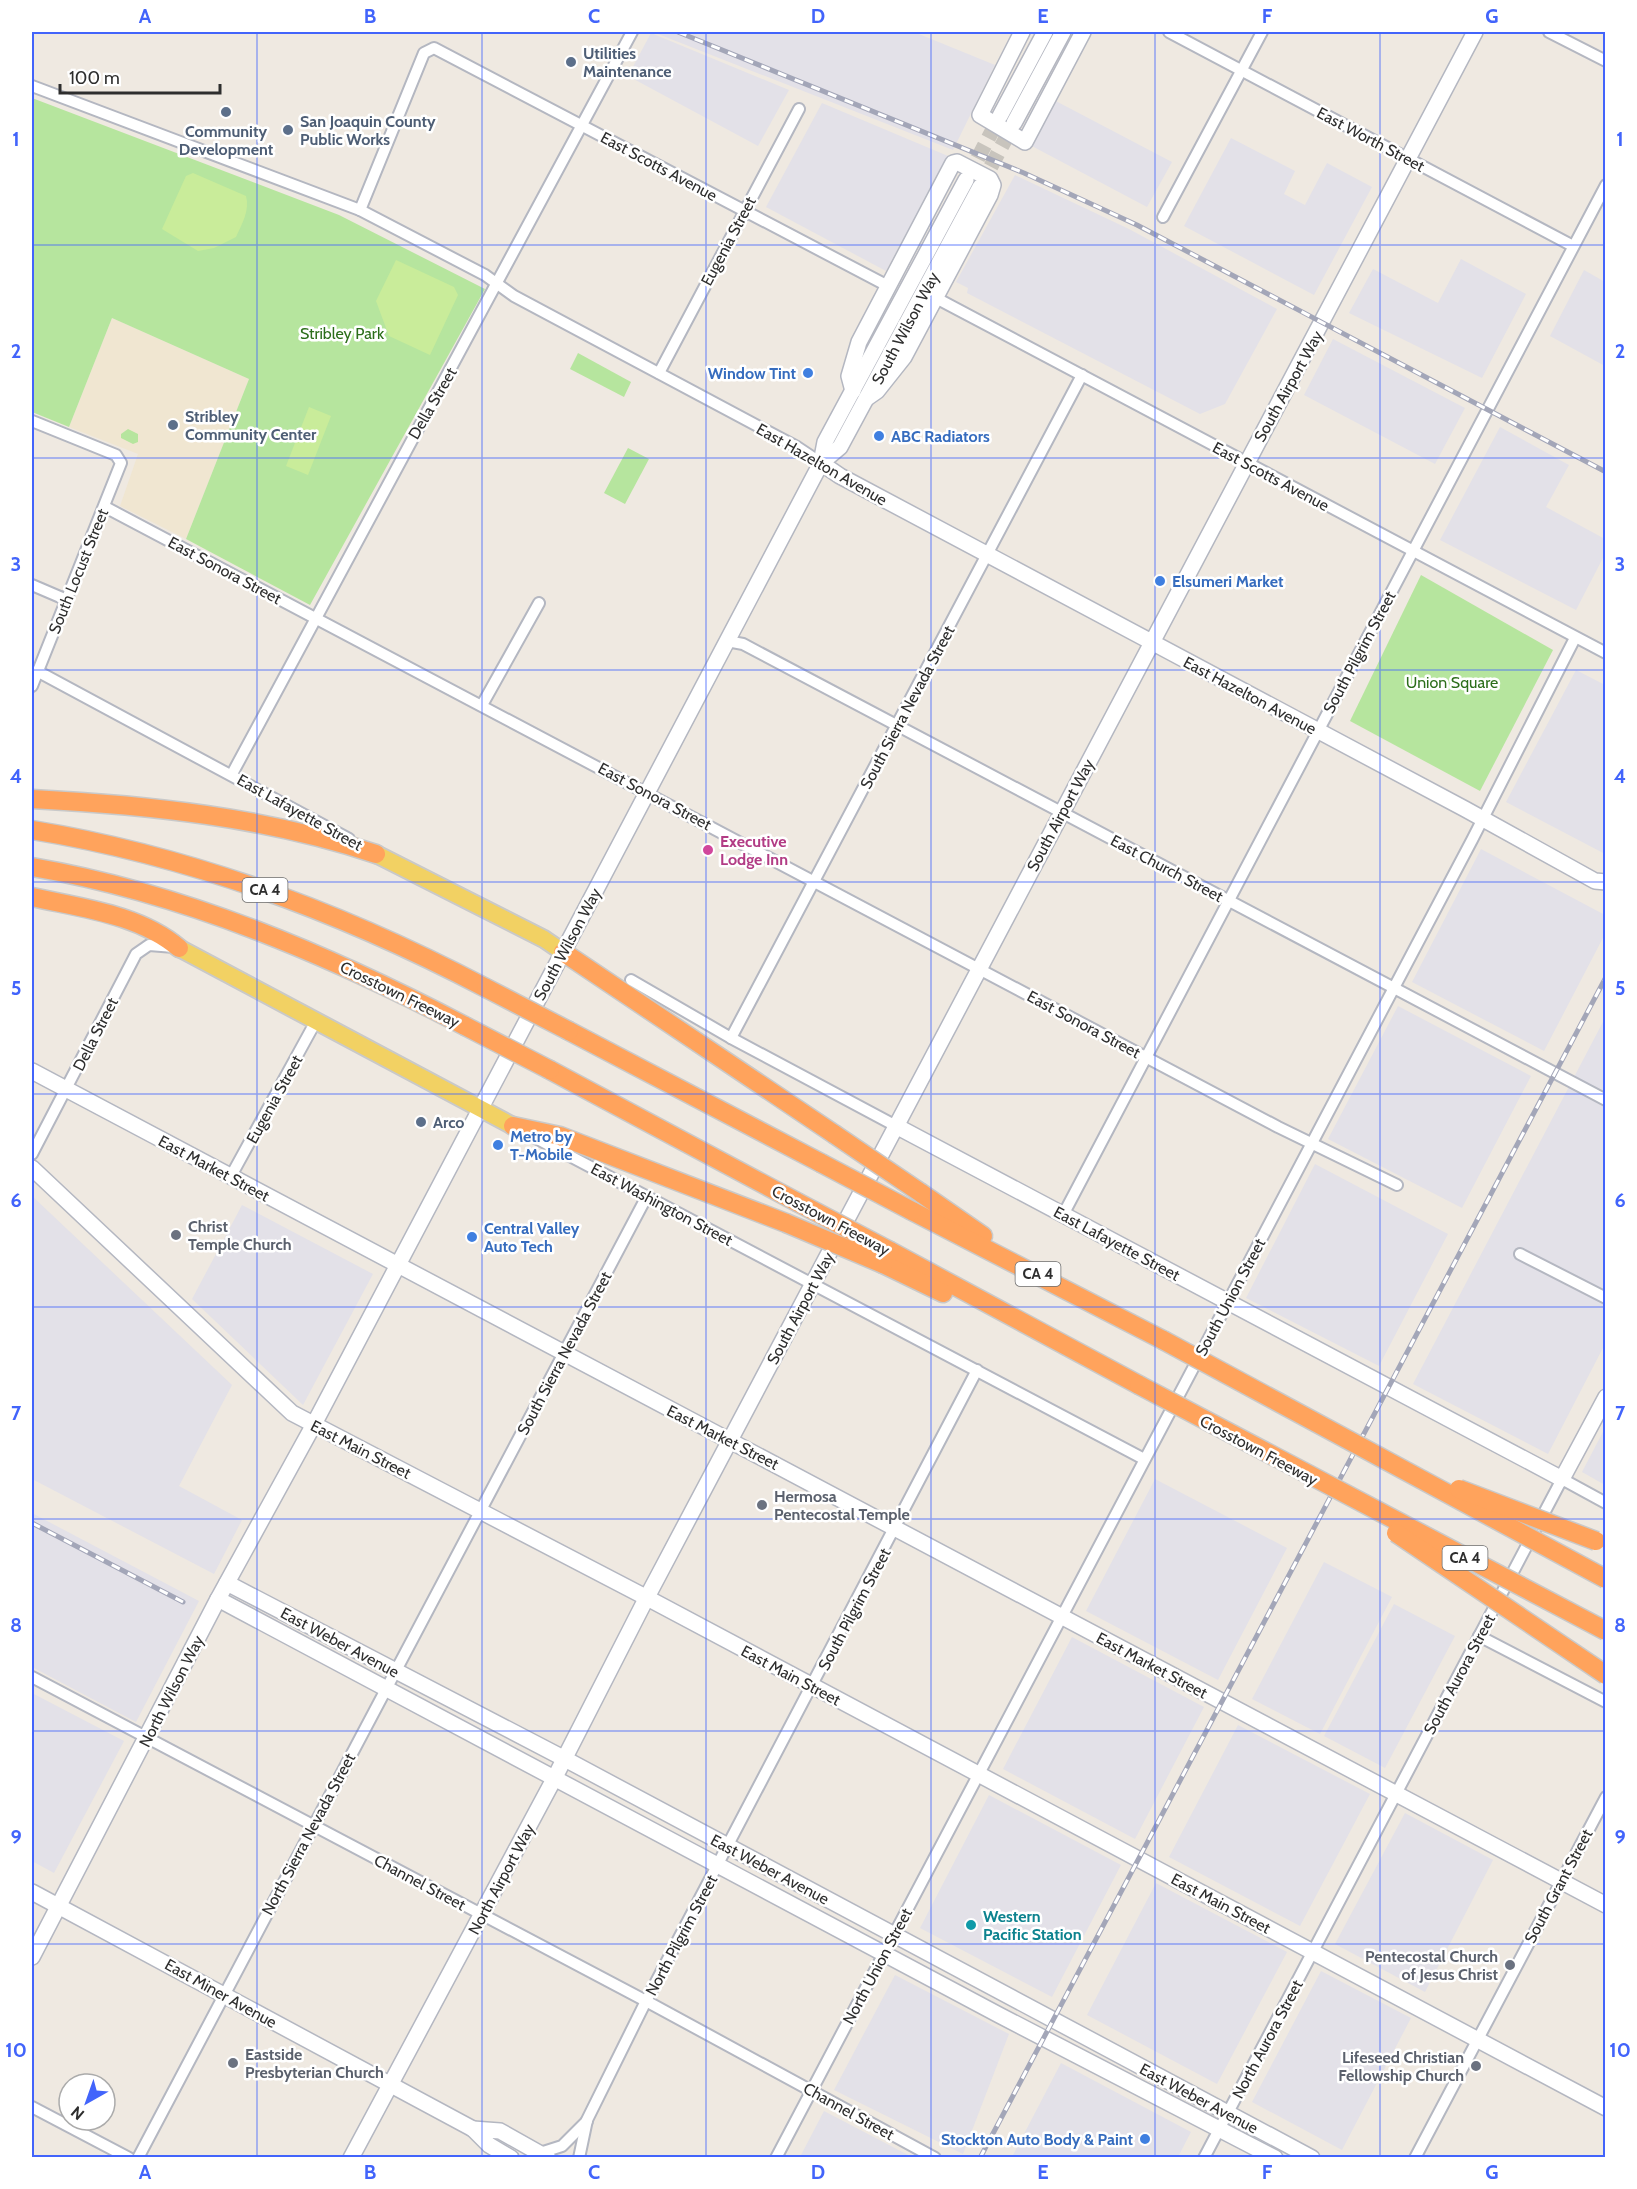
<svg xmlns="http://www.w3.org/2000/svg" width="1637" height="2189" font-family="Cabin,sans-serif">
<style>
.industrial{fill:#e3e1e8}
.education{fill:#f0e6d1}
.green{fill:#b6e59e}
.pitch{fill:#c9ec9a}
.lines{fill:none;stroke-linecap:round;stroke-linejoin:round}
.secondary-tunnel{stroke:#c8c4bd;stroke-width:15;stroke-dasharray:15 8;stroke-linecap:butt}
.street-casing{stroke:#b4b7c1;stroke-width:14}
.secondary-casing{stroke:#b4b7c1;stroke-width:18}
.primary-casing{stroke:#c9c9c9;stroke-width:20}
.highway-casing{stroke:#c9c9c9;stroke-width:21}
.street{stroke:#fff;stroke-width:10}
.secondary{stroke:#fff;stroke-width:15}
.primary{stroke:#f2d163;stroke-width:16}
.highway{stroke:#ffa35c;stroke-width:18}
.rail-casing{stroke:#a3a6b8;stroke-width:5}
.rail{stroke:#fff;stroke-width:3;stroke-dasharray:9;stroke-linecap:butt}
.highway-bridge-casing{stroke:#c9c9c9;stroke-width:21;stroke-linecap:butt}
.highway-bridge{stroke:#ffa35c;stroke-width:18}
.grid{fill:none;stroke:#4264fb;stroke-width:1.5;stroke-opacity:0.55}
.service-dot{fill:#5c6f8a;stroke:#fff;stroke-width:2}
.shop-dot{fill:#3f7fe0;stroke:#fff;stroke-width:2}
.hotel-dot{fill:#d1479c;stroke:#fff;stroke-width:2}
.worship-dot{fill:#6b7280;stroke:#fff;stroke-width:2}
.culture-dot{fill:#0f9aa8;stroke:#fff;stroke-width:2}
.labels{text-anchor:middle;stroke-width:5;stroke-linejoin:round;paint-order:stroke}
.shield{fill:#fff;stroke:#6d6d6d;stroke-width:1.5}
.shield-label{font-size:15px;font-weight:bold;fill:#2e2e2e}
.service-label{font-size:16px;font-weight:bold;fill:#4e5e75;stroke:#fff;text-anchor:start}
.street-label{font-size:16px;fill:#2e2e2e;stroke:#fff}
.park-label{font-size:16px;fill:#2c6e1b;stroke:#fff}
.shop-label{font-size:16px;font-weight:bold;fill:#366cbe;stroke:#fff;text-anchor:start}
.hotel-label{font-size:16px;font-weight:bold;fill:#b23c85;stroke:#fff;text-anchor:start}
.worship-label{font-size:16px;font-weight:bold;fill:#5b616d;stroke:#fff;text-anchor:start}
.culture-label{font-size:16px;font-weight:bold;fill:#0d838f;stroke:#fff;text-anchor:start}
.neatline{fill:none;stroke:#4264fb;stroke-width:2}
.grid-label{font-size:20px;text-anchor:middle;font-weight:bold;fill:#4264fb}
</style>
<rect width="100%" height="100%" fill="#efe9e1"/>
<g class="industrial">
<path d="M653,32H914L995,65L953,150Z"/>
<path d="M651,33L789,90L758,146L628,76Z"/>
<path d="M1052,99L1172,162L1147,207L1028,144Z"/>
<path d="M822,103L948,156L886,271L766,207Z"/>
<path d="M1231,138L1295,171L1284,194L1305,205L1327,163L1372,187L1314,295L1184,226Z"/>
<path d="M1015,175L1129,229L1277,309L1225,404L1200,414L967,293L968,288L956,282Z"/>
<path d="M1461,259L1526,294L1482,378L1349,313L1373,269L1438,303Z"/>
<path d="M1584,270L1605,282V366L1550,336Z"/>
<path d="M1333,339L1465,408L1435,464L1304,395Z"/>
<path d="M1500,427L1569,465L1546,507L1605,539V554L1576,610L1440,540Z"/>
<path d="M1576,670L1605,685V854L1506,802Z"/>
<path d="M1481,849L1605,915V934L1544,1051L1412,982Z"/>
<path d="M1398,1006L1531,1076L1462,1208L1328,1139Z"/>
<path d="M1605,1018V1344L1548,1454L1413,1384Z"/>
<path d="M1315,1164L1448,1234L1379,1366L1246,1298Z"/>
<path d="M32,1196L232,1385L179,1486L242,1520L214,1574L32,1479Z"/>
<path d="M242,1205L373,1274L303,1405L192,1299Z"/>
<path d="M1605,1428V1485L1582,1472Z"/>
<path d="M1155,1479L1287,1548L1218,1680L1086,1611Z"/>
<path d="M32,1513L199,1601L136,1722L32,1667Z"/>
<path d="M1324,1562L1392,1597L1320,1734L1252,1699Z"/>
<path d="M1394,1604L1455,1636L1385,1768L1324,1736Z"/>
<path d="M1072,1637L1204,1707L1135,1839L1003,1769Z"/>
<path d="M32,1693L124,1741L54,1873L32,1861Z"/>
<path d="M1238,1725L1370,1794L1300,1926L1169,1857Z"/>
<path d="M989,1795L1121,1865L1052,1997L920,1928Z"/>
<path d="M1405,1813L1493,1860L1425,1992L1335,1944Z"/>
<path d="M1156,1883L1287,1952L1217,2084L1087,2015Z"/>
<path d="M1321,1971L1411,2018L1342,2150L1252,2102Z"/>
<path d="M895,1975L1009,2034L963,2154L834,2090Z"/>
<path d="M1061,2063L1191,2132L1178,2157H1012Z"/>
<path d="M824,2111L912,2157H800Z"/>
</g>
<path class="education" d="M112,318L249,379L186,539L120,506L138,454L69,427Z"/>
<g class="green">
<path d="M32,98L339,215L485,289L310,605L186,539L249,379L112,318L69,427L32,412Z"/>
<path d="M578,353L631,382L624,397L570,369Z"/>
<path d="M128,429L138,434V442L133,444L121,438V434Z"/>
<path d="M628,448L649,459L625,504L604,493Z"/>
<path d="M1421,575L1553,650L1480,791L1350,721Z"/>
</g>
<g class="pitch">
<path d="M193,173L246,196C250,210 242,224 236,237L214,248L198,251L162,229L186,176Z"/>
<path d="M396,260L454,287L458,295L430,355L389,336L376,301Z"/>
<path d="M309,407L331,416L308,475L286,466Z"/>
</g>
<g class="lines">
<g class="secondary-tunnel">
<path d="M967,179L1000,116"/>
<path d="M980,187L1014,123"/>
</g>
<defs>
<g id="street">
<path d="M1169,32L1573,246"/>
<path d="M1549,32L1606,61"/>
<path d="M32,86L360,210L485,275L514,296L797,447L821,463"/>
<path d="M360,210L424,53L434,48L888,286"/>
<path d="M1163,217L1262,32"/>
<path d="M936,298L1606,653"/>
<path d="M659,373L799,109"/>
<path d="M32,421L116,455L121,463L32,686"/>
<path d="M105,507L1278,1127L1397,1185"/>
<path d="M32,585L67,600"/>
<path d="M727,641L743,644L1606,1100"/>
<path d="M37,671L349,839"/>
<path d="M482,705L539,603"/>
<path d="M232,774L632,32"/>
<path d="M631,980L731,1038L896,1126"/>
<path d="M731,1038L1082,375"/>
<path d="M532,1136L1144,1459"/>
<path d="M32,1154L136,954L149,945L174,947"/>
<path d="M231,1176L316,1021"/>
<path d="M1063,1215L1606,185"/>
<path d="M1520,1254L1606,1298"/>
<path d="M1479,1636L1606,1702"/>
<path d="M32,1677L646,2001L935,2158"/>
<path d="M32,2107L129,2158"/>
<path d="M540,2153L562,2146L587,2121"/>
<path d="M138,2158L647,1196"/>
<path d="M579,2158L587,2120L646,2001L977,1370"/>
<path d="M776,2158L1472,840L1575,638"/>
<path d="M1204,2158L1562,1479L1606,1503"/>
<path d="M1415,2158L1606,1797"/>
</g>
<g id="secondary">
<path d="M1022,32L980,115L1025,142L1083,32"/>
<path d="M1000,116L1045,32"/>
<path d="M1014,123L1063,32"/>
<path d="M853,391L849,376L859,342L953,163L957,162L990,179L993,185L990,195L904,357L877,391L867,398"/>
<path d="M821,463L840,476L1465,809L1595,881L1606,882"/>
<path d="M821,463L840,447L980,187"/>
<path d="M32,1071L1606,1905"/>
<path d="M896,1126L1562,1479L1606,1397"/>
<path d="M32,1168L292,1413L653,1601L1606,2108"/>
<path d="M227,1583L565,1759L1312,2158"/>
<path d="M218,1599L999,2015L1275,2158"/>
<path d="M32,1892L473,2129L489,2145L511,2158"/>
<path d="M32,1957L218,1599L313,1426L821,463L825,442L966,180"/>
<path d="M473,2129L500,2131L548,2158"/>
<path d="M351,2158L554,1779L646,1599L1475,32"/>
</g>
<g id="primary">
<path d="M376,854L544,939L563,952"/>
<path d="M179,948L513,1126"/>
</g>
<g id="highway">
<path d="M32,799C147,805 266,817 376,854"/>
<path d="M32,830C191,856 343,913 486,988"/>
<path d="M32,867C184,893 329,955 465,1026"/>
<path d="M32,897C81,908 139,914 179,948"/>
<path d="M563,952L834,1134"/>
<path d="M569,1031L821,1163"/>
<path d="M550,1070L797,1202"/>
<path d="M513,1126L560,1136L786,1223"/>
<path d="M921,1193L983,1236"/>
<path d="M912,1211L1163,1340"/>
<path d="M890,1251L1139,1385"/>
<path d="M883,1264L943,1293"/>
</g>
</defs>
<use href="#street" class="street-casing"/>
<use href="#secondary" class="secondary-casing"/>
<use href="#primary" class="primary-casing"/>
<use href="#highway" class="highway-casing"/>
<use href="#street" class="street"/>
<use href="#secondary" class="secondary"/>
<use href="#primary" class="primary"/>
<use href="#highway" class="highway"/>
<defs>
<g id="rail">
<path d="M678,32L1024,173L1137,225L1606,472"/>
<path d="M32,1523L183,1602"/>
<path d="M980,2158L1606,977"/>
</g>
</defs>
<use href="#rail" class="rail-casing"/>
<use href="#rail" class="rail"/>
<defs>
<g id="highway-bridge">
<path d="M486,988L569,1031"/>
<path d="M465,1026L550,1070"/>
<path d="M834,1134L921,1193"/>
<path d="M821,1163L912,1211"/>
<path d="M797,1202L890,1251"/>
<path d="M786,1223L883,1264"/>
<path d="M1163,1340L1606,1579"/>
<path d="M1139,1385L1606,1631"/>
<path d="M1459,1489L1596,1541"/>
<path d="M1396,1533L1606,1675"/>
</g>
</defs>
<use href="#highway-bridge" class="highway-bridge-casing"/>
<use href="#highway-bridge" class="highway-bridge"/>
</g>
<path class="grid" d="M257,32V2158M482,32V2158M706,32V2158M931,32V2158M1155,32V2158M1380,32V2158M32,245H1606M32,458H1606M32,670H1606M32,882H1606M32,1094H1606M32,1307H1606M32,1519H1606M32,1731H1606M32,1944H1606"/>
<g class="service-dot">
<circle cx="571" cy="62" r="6"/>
<circle cx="226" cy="112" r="6"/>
<circle cx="288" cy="130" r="6"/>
<circle cx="173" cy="425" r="6"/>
<circle cx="421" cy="1122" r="6"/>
</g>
<g class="shop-dot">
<circle cx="808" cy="373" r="6"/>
<circle cx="879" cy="436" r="6"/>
<circle cx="1160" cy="581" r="6"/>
<circle cx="498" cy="1145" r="6"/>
<circle cx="472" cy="1237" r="6"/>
<circle cx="1145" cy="2139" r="6"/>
</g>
<circle class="hotel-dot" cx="708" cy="850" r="6"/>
<g class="worship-dot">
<circle cx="176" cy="1235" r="6"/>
<circle cx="762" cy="1505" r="6"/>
<circle cx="1510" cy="1965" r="6"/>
<circle cx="233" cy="2063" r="6"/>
<circle cx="1476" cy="2066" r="6"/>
</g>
<circle class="culture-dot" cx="971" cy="1925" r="6"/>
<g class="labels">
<g class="shield">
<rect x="242.5" y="878" width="45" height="24" rx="4.5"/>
<rect x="1015.5" y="1262" width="45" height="24" rx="4.5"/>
<rect x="1442.5" y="1546" width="45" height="24" rx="4.5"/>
</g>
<g class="shield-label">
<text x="265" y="895">CA 4</text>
<text x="1038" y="1279">CA 4</text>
<text x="1465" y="1563">CA 4</text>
</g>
<g class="service-label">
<text x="583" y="59">Utilities<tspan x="583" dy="18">Maintenance</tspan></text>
<text x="300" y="127">San Joaquin County<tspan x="300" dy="18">Public Works</tspan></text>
<text x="226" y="137" text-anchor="middle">Community<tspan x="226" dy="18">Development</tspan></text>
<text x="185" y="422">Stribley<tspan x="185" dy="18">Community Center</tspan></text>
<text x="433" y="1128">Arco</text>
</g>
<g class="street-label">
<text transform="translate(1371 139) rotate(28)" y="6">East Worth Street</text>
<text transform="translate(659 166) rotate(28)" y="6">East Scotts Avenue</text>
<text transform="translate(728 241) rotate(-62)" y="6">Eugenia Street</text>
<text transform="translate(905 328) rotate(-62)" y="6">South Wilson Way</text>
<text transform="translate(1288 386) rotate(-61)" y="6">South Airport Way</text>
<text transform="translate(432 403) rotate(-60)" y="6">Della Street</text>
<text transform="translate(822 464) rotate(30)" y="6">East Hazelton Avenue</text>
<text transform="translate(1271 476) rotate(28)" y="6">East Scotts Avenue</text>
<text transform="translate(225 570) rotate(28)" y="6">East Sonora Street</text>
<text transform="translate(78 571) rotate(-68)" y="6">South Locust Street</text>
<text transform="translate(1359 652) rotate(-62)" y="6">South Pilgrim Street</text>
<text transform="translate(1250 695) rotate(28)" y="6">East Hazelton Avenue</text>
<text transform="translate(907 707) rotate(-62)" y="6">South Sierra Nevada Street</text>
<text transform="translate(655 796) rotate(28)" y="6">East Sonora Street</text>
<text transform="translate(300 812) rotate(29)" y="6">East Lafayette Street</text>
<text transform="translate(1060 815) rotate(-62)" y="6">South Airport Way</text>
<text transform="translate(1167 868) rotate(28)" y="6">East Church Street</text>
<text transform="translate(567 944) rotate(-62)" y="6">South Wilson Way</text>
<text transform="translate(400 994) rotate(26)" y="6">Crosstown Freeway</text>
<text transform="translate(1084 1024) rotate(28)" y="6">East Sonora Street</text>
<text transform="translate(95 1034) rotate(-63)" y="6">Della Street</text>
<text transform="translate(274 1099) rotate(-61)" y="6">Eugenia Street</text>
<text transform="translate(214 1168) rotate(28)" y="6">East Market Street</text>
<text transform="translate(662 1204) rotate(28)" y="6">East Washington Street</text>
<text transform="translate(831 1220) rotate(28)" y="6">Crosstown Freeway</text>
<text transform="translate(1117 1243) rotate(28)" y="6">East Lafayette Street</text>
<text transform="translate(1230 1297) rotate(-62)" y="6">South Union Street</text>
<text transform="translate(800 1308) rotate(-62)" y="6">South Airport Way</text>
<text transform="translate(564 1353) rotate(-62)" y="6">South Sierra Nevada Street</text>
<text transform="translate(723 1437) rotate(27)" y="6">East Market Street</text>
<text transform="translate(361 1449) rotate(27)" y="6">East Main Street</text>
<text transform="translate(1259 1450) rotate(28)" y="6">Crosstown Freeway</text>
<text transform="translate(854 1609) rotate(-62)" y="6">South Pilgrim Street</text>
<text transform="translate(340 1642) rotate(28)" y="6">East Weber Avenue</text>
<text transform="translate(1152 1665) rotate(28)" y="6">East Market Street</text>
<text transform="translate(1459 1674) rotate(-62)" y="6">South Aurora Street</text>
<text transform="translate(791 1675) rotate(28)" y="6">East Main Street</text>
<text transform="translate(171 1691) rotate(-63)" y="6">North Wilson Way</text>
<text transform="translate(308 1834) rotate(-62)" y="6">North Sierra Nevada Street</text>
<text transform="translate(770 1869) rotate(28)" y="6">East Weber Avenue</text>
<text transform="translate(501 1879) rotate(-62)" y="6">North Airport Way</text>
<text transform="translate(420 1882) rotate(28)" y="6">Channel Street</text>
<text transform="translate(1558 1886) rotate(-62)" y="6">South Grant Street</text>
<text transform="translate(1221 1903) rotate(28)" y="6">East Main Street</text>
<text transform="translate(681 1935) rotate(-62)" y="6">North Pilgrim Street</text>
<text transform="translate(877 1966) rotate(-62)" y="6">North Union Street</text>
<text transform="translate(221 1993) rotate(29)" y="6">East Miner Avenue</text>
<text transform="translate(1267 2039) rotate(-62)" y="6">North Aurora Street</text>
<text transform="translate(1199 2098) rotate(28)" y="6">East Weber Avenue</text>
<text transform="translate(849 2111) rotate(29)" y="6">Channel Street</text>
</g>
<g class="park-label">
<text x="342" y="339">Stribley Park</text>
<text x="1452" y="688">Union Square</text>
</g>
<g class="shop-label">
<text x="796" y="379" text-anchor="end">Window Tint</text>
<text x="891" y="442">ABC Radiators</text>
<text x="1172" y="587">Elsumeri Market</text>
<text x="510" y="1142">Metro by<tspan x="510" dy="18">T-Mobile</tspan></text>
<text x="484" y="1234">Central Valley<tspan x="484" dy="18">Auto Tech</tspan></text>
<text x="1133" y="2145" text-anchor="end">Stockton Auto Body &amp; Paint</text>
</g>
<g class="hotel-label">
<text x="720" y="847">Executive<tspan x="720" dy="18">Lodge Inn</tspan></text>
</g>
<g class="worship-label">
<text x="188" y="1232">Christ<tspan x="188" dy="18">Temple Church</tspan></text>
<text x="774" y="1502">Hermosa<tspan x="774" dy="18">Pentecostal Temple</tspan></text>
<text x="1498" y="1962" text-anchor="end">Pentecostal Church<tspan x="1498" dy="18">of Jesus Christ</tspan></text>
<text x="245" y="2060">Eastside<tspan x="245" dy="18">Presbyterian Church</tspan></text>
<text x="1464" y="2063" text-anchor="end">Lifeseed Christian<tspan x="1464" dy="18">Fellowship Church</tspan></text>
</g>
<g class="culture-label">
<text x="983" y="1922">Western<tspan x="983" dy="18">Pacific Station</tspan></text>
</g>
</g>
<rect width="1637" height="2189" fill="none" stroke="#ffffff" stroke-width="66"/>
<g transform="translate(87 2102) rotate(220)"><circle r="28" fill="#ffffff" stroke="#ababab" stroke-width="1.5"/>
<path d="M0-4.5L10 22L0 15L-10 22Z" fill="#4264fb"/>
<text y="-9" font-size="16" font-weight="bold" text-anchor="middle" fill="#2e2e2e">N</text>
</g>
<path d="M60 84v9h160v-9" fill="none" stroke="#2e2e2e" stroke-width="3"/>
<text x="69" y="84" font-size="18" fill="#2e2e2e" stroke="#ffffff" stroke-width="4.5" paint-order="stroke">100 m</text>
<rect x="33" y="33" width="1571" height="2123" class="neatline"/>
<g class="grid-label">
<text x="145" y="23">A</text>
<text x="370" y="23">B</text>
<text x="594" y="23">C</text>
<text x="818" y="23">D</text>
<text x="1043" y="23">E</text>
<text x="1267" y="23">F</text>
<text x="1492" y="23">G</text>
<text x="16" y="146">1</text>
<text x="1620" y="146">1</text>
<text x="16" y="358">2</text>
<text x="1620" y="358">2</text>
<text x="16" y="571">3</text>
<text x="1620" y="571">3</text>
<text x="16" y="783">4</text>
<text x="1620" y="783">4</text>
<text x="16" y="995">5</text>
<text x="1620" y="995">5</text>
<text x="16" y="1207">6</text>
<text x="1620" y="1207">6</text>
<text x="16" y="1420">7</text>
<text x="1620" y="1420">7</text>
<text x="16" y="1632">8</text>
<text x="1620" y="1632">8</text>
<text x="16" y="1844">9</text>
<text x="1620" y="1844">9</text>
<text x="16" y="2057">10</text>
<text x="1620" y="2057">10</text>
<text x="145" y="2179">A</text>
<text x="370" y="2179">B</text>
<text x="594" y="2179">C</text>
<text x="818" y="2179">D</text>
<text x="1043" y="2179">E</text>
<text x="1267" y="2179">F</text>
<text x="1492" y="2179">G</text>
</g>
</svg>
